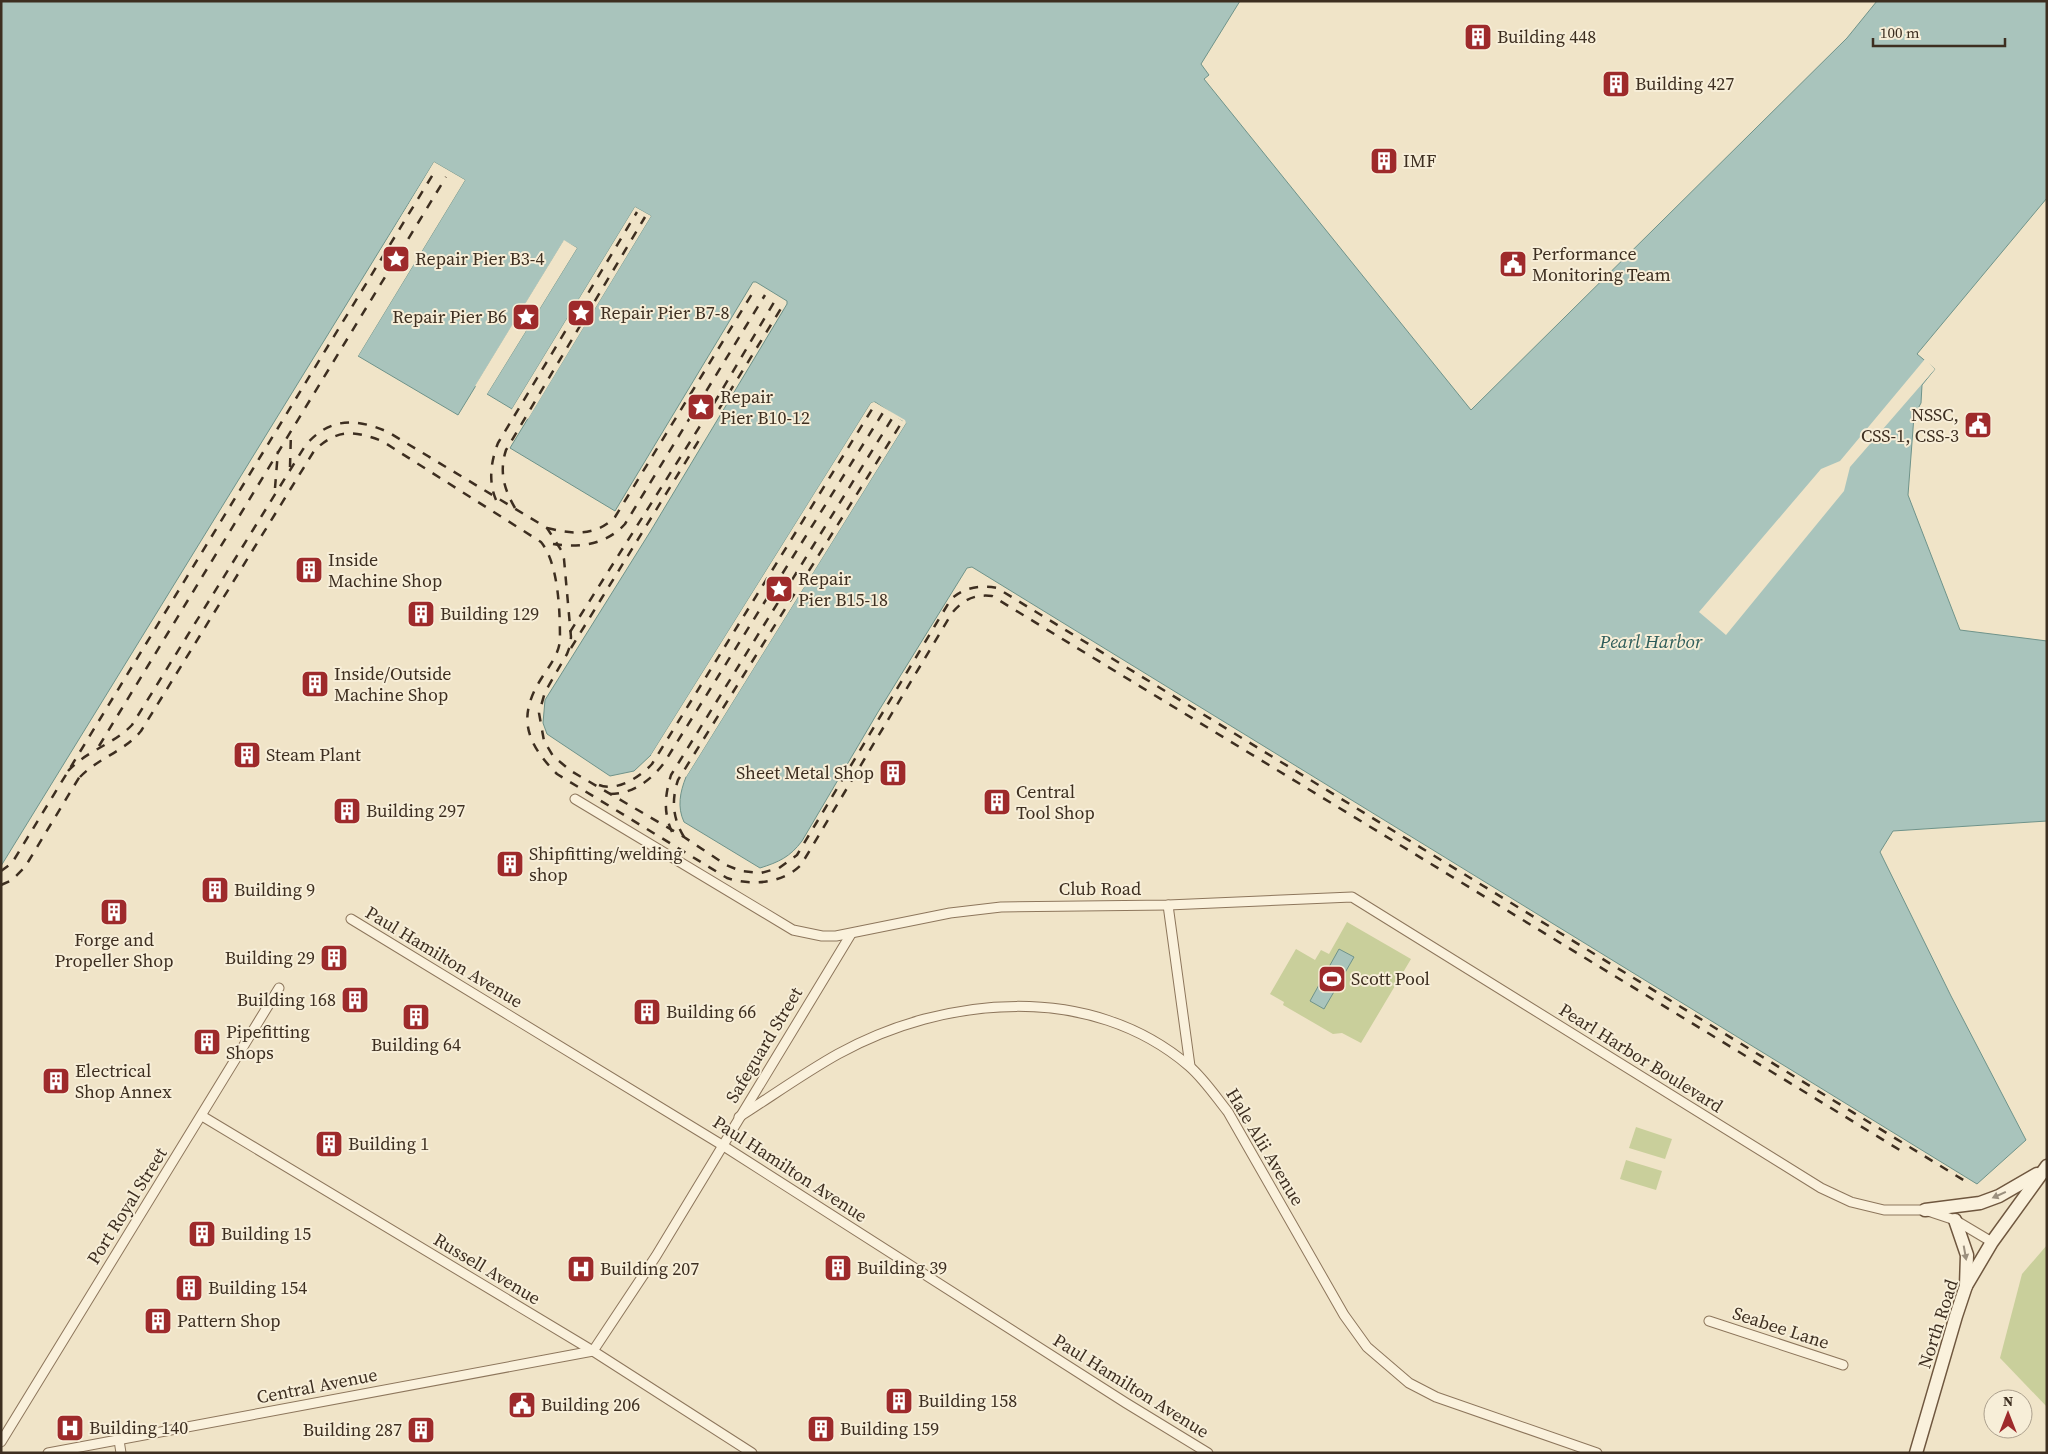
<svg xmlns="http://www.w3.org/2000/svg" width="2048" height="1454" font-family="'Source Serif 4',serif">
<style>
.green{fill:#c9cf9b}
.water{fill:#a9c4bc;stroke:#6f938a}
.pier{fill:#f0e4c8}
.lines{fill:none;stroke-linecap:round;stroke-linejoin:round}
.street-casing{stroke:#8d765c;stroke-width:11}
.secondary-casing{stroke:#6f573f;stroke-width:15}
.street{stroke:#faf1dc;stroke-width:9}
.secondary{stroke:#faf1dc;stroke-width:12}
.rail{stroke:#3d2e20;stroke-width:2.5;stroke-dasharray:9 9;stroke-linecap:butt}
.oneway{fill:#9c907e}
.labels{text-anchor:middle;stroke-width:4;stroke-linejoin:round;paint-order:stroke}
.poi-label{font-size:18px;fill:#3d2e20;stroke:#f7eed8;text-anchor:start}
.street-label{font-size:18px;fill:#3d2e20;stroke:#f7eed8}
.water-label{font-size:19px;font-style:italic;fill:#2f5d5a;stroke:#f7eed8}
</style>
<rect width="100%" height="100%" fill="#f0e4c8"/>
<g class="green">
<path d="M1347,922L1411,959L1361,1043L1342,1033L1333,1034L1283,1005L1284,1002L1270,994L1296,949L1315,960L1321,950L1329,954Z"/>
<path d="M1636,1127L1672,1139L1665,1159L1629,1148Z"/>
<path d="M1626,1160L1662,1171L1656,1190L1620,1179Z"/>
<path d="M2047,1245V1407L2000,1358L2022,1274Z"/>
</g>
<g class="water">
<path d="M1,1H1240L1201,64L1209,75L1204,79L1471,410L1847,38L1877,1H2047V198L1917,354L1935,369L1922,385L1921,403L1914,416L1908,495L1960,630L2047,641V821L1893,831L1880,852L1951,996L2026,1140L1977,1184L972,567L967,568L878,712L802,841C790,857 779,862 760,868L684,822C677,807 680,792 686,777L906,423L875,402L871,403L651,755L634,771L610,776L547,734L543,723L545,700L650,532L787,304V301L756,282H753L615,511L510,448L651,216L635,207L512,409L487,394L577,248L564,241L458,415L358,356L465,180L434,162L1,866Z"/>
<path d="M1339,949L1354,957L1324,1009L1310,1001Z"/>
</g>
<g class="pier">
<path d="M434,162L465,180L358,356L356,355L462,181L435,165L330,339L328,338Z"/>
<path d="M635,207L651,216L528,419L526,418L647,217L636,210L514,410L512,409Z"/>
<path d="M564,240L577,248L487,394L485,393L573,249L565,244L477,387L475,386Z"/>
<path d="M1925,359L1935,369L1850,467L1844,491L1726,635L1699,612L1821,469L1840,461Z"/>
<path d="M874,402L905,420L906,423L686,777L684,775L903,421L872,405L653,757L651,755L871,403Z"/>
</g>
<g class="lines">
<defs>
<g id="street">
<path d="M575,799L793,930L822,936H836L950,913L1001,907L1168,905L1352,897L1821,1188L1851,1202L1884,1210H1925L1955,1220L1992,1242"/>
<path d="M1168,905L1190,1066"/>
<path d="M351,919L722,1145L1126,1403L1208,1453"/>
<path d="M202,1116L593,1351L752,1453"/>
<path d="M739,1117C772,1096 804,1073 838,1054C945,995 1091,982 1189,1066C1204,1079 1216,1097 1228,1112L1344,1315L1367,1347L1409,1383L1436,1397L1597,1453"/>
<path d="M1709,1321L1843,1365"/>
<path d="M593,1351L656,1256L851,934"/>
<path d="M119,1440L121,1453"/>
<path d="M1,1442L279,988"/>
<path d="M48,1453L593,1351"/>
</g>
<g id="secondary">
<path d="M1925,1210L1980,1203L1999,1196L2037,1174"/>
<path d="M1955,1220L1967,1255L1966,1286"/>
<path d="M1916,1453L1956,1316L1966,1286L1992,1242L2047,1166"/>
</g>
</defs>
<use href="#street" class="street-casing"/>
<use href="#secondary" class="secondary-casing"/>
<use href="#street" class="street"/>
<use href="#secondary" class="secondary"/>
<g class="rail">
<path d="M719,409L785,302"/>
<path d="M290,467L291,432"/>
<path d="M275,488L278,451"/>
<path d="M496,500C488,481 491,461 498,443L637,212"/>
<path d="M515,508C504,489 499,472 506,450L645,217"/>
<path d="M547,528C572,534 595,537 615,517L755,289"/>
<path d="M553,544C579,548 606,545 625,524L765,295"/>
<path d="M570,632L707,415L776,299"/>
<path d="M571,648L701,437"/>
<path d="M99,746L446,177"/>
<path d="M68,771C86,751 114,744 132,725L305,446C329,417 356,418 388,432L547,528L561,550L564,559L571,637L570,646L567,654L545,692L539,713L544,741L553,756L571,771L684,837L726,865L741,871L761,873L779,868L797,855L951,599C965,587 980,585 997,588L1965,1181"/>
<path d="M80,777C98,758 125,751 141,731L314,451C336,429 354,430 382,441L541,542C559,564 560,613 560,641C558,656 549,666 541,679C517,717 526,743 557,774L727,878C751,886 782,884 801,865L952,613C963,600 974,594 992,596L1903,1152"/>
<path d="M599,785C617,792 640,777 652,764L874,406"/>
<path d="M610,794C633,794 651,780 664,763L884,411"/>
<path d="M672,832C663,812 665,795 671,775L893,417"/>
<path d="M684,837C673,819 671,801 678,780L902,422"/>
<path d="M1,871L12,863L435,171"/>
<path d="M1,885L12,880L25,867L83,771"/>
</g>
</g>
<defs><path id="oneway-solid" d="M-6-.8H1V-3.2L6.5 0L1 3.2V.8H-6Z" transform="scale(1.25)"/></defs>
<g class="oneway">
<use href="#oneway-solid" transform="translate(1999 1195) rotate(156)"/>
<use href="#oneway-solid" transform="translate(1965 1253) rotate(80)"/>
</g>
<defs>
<symbol id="building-square" viewBox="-11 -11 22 22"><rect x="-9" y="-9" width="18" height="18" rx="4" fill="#9e2a2b" stroke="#f7eed8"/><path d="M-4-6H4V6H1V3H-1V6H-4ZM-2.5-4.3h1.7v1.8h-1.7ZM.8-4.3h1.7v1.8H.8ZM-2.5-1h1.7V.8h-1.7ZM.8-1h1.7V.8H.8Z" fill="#fff"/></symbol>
<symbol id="sight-square" viewBox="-11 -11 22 22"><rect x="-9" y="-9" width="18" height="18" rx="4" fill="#9e2a2b" stroke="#f7eed8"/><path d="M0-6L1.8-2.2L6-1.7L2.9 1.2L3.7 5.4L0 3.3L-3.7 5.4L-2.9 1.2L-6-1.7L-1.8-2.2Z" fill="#fff"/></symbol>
<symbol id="civic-square" viewBox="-11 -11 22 22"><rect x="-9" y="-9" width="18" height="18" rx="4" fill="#9e2a2b" stroke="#f7eed8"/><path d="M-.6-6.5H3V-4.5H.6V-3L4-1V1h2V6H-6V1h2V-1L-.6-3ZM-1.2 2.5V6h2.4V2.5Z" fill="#fff"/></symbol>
<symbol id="stadium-square" viewBox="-11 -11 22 22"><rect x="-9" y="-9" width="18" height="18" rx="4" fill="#9e2a2b" stroke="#f7eed8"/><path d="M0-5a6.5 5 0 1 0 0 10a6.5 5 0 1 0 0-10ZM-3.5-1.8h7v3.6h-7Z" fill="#fff"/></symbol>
<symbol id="hospital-square" viewBox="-11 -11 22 22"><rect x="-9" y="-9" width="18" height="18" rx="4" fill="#9e2a2b" stroke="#f7eed8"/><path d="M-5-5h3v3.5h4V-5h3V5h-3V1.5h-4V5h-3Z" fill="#fff"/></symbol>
</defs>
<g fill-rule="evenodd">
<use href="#building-square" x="1462" y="21" width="32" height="32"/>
<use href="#building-square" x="1600" y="68" width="32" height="32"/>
<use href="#building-square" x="1368" y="145" width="32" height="32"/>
<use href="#sight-square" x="380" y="243" width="32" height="32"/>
<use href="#civic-square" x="1497" y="248" width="32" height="32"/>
<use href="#sight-square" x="565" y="297" width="32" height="32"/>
<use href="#sight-square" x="510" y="301" width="32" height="32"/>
<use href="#sight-square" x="685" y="391" width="32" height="32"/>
<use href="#civic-square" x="1962" y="409" width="32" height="32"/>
<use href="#building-square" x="293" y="554" width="32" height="32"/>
<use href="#sight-square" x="763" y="573" width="32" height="32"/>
<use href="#building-square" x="405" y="598" width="32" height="32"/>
<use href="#building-square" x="299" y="668" width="32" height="32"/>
<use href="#building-square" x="231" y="739" width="32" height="32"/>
<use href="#building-square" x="877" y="757" width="32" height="32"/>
<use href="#building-square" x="981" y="786" width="32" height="32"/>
<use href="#building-square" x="331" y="795" width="32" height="32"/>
<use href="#building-square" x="494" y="848" width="32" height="32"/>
<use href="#building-square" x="199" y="874" width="32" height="32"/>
<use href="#building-square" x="98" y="896" width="32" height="32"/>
<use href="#building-square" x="318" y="942" width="32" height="32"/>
<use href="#stadium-square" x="1316" y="963" width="32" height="32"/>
<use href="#building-square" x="339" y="984" width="32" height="32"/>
<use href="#building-square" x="631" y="996" width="32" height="32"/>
<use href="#building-square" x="400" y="1001" width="32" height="32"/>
<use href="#building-square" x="191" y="1026" width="32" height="32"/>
<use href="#building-square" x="40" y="1065" width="32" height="32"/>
<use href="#building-square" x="313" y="1128" width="32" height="32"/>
<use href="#building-square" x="186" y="1218" width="32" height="32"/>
<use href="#building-square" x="822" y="1252" width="32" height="32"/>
<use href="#hospital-square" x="565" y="1253" width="32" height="32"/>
<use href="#building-square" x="173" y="1272" width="32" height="32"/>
<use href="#building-square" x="142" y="1305" width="32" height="32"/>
<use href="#building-square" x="883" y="1385" width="32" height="32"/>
<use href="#civic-square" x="506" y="1389" width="32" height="32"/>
<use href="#hospital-square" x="54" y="1412" width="32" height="32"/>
<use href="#building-square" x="805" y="1413" width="32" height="32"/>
<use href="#building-square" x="405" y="1414" width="32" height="32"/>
</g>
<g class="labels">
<g class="poi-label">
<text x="1497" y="43">Building 448</text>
<text x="1635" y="90">Building 427</text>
<text x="1403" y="167">IMF</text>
<text x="1532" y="260">Performance<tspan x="1532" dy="21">Monitoring Team</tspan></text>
<text x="415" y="265">Repair Pier B3-4</text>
<text x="600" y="319">Repair Pier B7-8</text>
<text x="507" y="323" text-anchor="end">Repair Pier B6</text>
<text x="720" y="403">Repair<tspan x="720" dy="21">Pier B10-12</tspan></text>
<text x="1959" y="421" text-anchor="end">NSSC,<tspan x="1959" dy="21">CSS-1, CSS-3</tspan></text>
<text x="328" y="566">Inside<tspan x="328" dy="21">Machine Shop</tspan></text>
<text x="798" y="585">Repair<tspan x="798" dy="21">Pier B15-18</tspan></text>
<text x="440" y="620">Building 129</text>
<text x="334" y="680">Inside/Outside<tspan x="334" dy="21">Machine Shop</tspan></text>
<text x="266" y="761">Steam Plant</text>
<text x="874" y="779" text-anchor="end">Sheet Metal Shop</text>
<text x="1016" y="798">Central<tspan x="1016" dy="21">Tool Shop</tspan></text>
<text x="366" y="817">Building 297</text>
<text x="529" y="860">Shipfitting/welding<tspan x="529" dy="21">shop</tspan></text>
<text x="234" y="896">Building 9</text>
<text x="114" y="946" text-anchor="middle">Forge and<tspan x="114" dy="21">Propeller Shop</tspan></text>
<text x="315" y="964" text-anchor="end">Building 29</text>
<text x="1351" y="985">Scott Pool</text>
<text x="336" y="1006" text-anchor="end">Building 168</text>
<text x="666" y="1018">Building 66</text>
<text x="226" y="1038">Pipefitting<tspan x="226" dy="21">Shops</tspan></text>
<text x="416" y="1051" text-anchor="middle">Building 64</text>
<text x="75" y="1077">Electrical<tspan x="75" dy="21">Shop Annex</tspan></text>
<text x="348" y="1150">Building 1</text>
<text x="221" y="1240">Building 15</text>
<text x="857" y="1274">Building 39</text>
<text x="600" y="1275">Building 207</text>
<text x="208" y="1294">Building 154</text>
<text x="177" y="1327">Pattern Shop</text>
<text x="918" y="1407">Building 158</text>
<text x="541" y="1411">Building 206</text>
<text x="89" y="1434">Building 140</text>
<text x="840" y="1435">Building 159</text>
<text x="402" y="1436" text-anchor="end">Building 287</text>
</g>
<g class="street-label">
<text x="1100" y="895">Club Road</text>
<text transform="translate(444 957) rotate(31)" y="6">Paul Hamilton Avenue</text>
<text transform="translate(764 1045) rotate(-59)" y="6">Safeguard Street</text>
<text transform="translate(1641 1058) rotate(32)" y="6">Pearl Harbor Boulevard</text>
<text transform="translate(1265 1147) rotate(59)" y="6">Hale Alii Avenue</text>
<text transform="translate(790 1169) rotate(33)" y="6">Paul Hamilton Avenue</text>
<text transform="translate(127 1206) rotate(-58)" y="6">Port Royal Street</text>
<text transform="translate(487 1269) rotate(31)" y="6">Russell Avenue</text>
<text transform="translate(1938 1324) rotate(-72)" y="6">North Road</text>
<text transform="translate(1781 1328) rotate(18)" y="6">Seabee Lane</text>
<text transform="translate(317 1386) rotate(-11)" y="6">Central Avenue</text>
<text transform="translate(1131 1386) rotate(32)" y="6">Paul Hamilton Avenue</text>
</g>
<g class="water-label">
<text x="1651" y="648">Pearl Harbor</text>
</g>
</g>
<rect width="2048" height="1454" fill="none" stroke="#3d2e20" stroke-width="5"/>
<g transform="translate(2008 1414)"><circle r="24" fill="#f7eed8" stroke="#ada18e"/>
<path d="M0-4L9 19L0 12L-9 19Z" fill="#9e2a2b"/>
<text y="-8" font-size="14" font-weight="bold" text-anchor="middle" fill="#3d2e20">N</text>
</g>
<path d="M1873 38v8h132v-8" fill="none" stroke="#3d2e20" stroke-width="2.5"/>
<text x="1880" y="38" font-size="15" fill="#3d2e20" stroke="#f7eed8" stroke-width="4" paint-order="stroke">100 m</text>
</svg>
